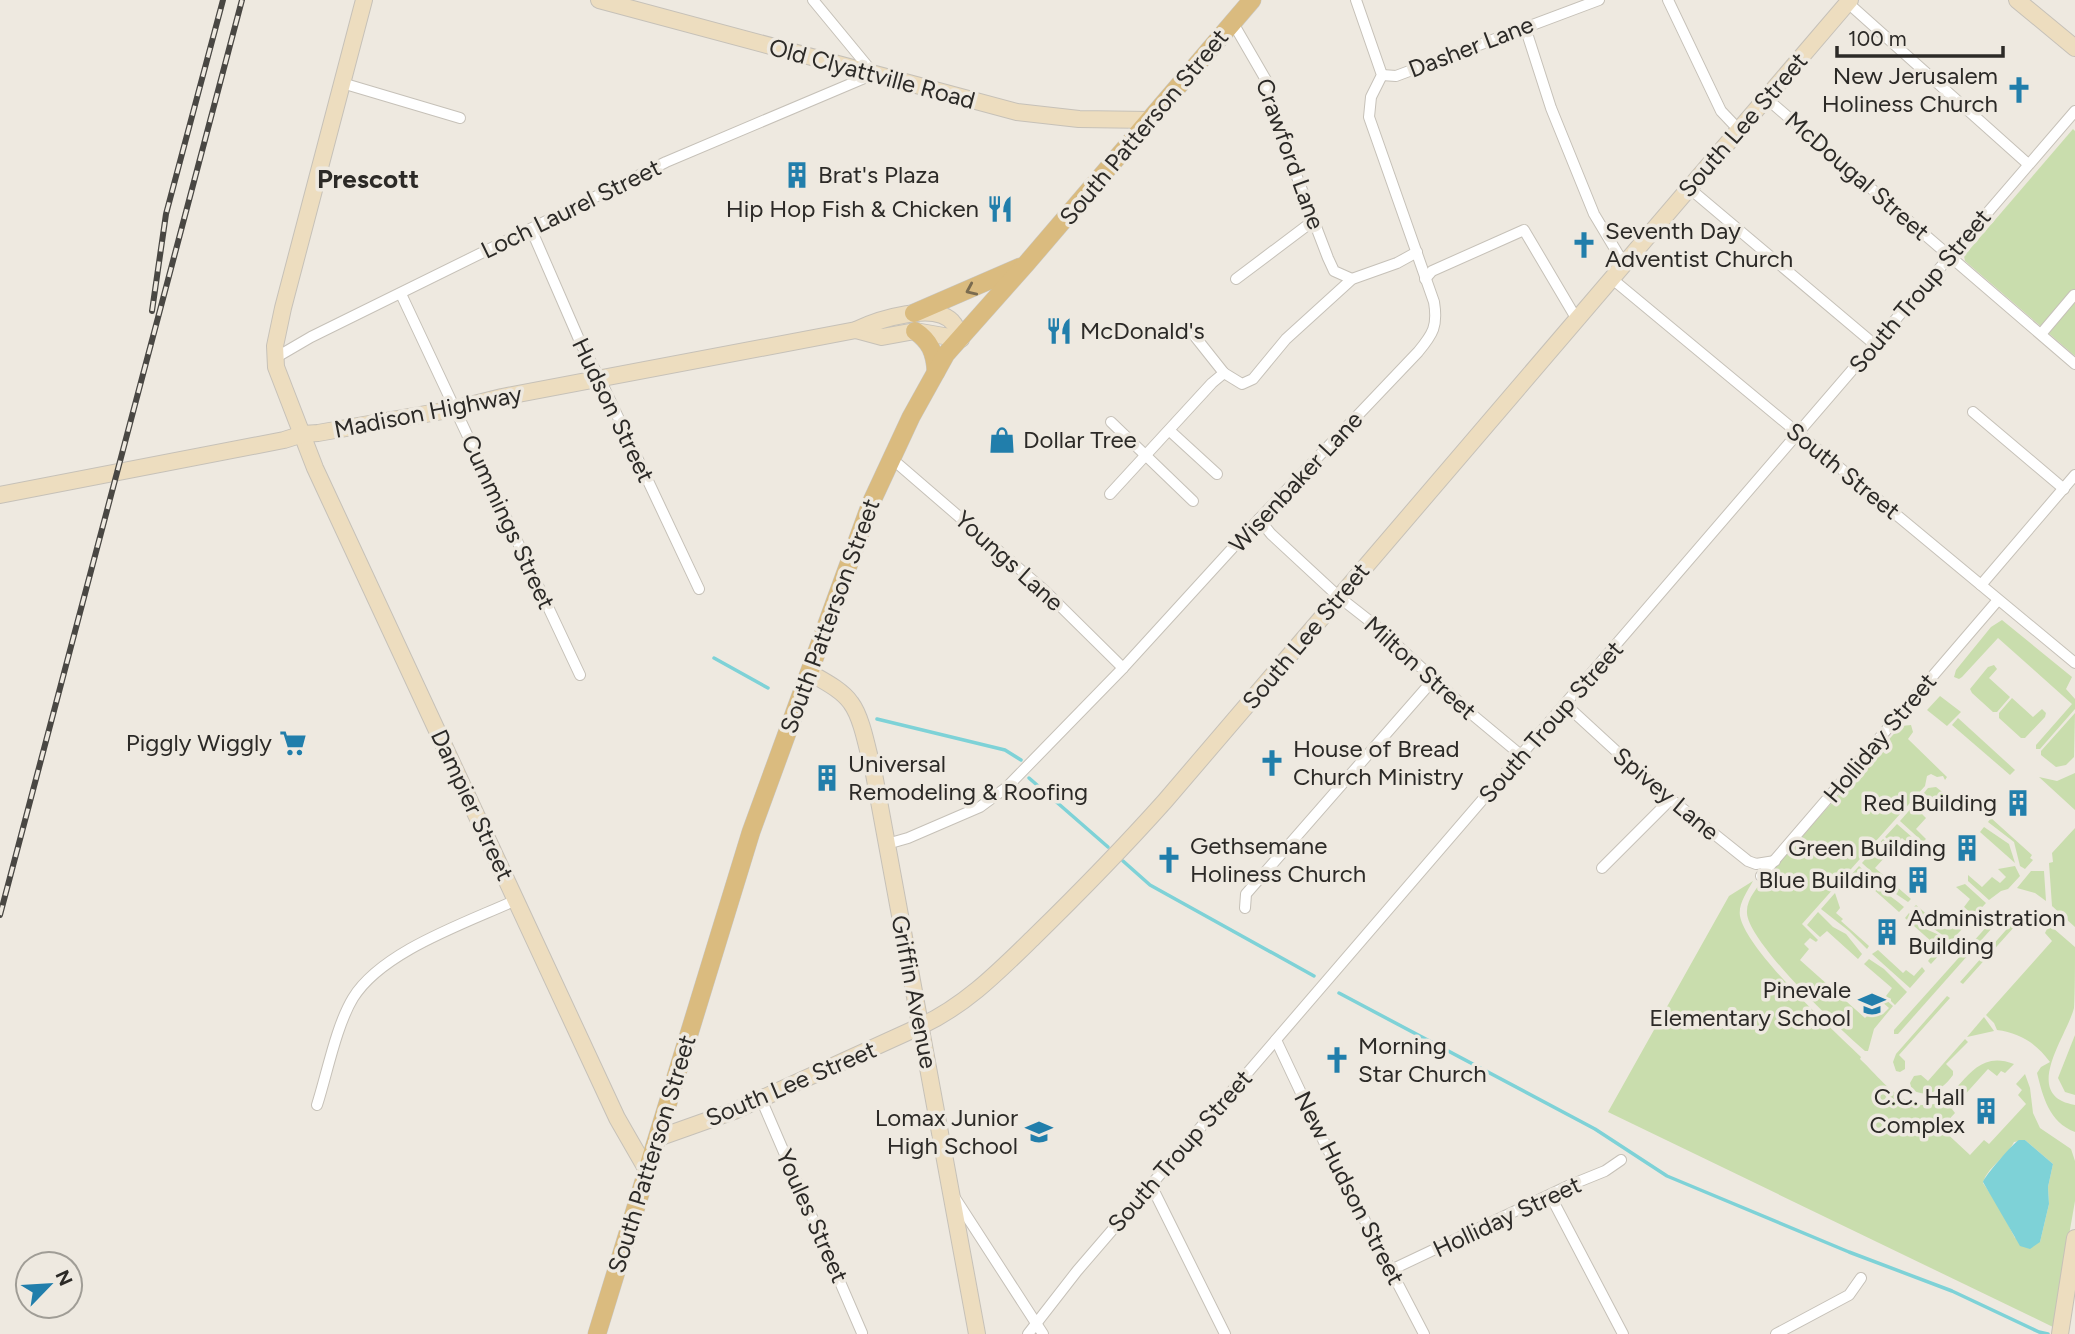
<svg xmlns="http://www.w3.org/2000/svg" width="2075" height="1334" font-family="Figtree,sans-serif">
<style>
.green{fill:#c9ddad;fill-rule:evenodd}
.water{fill:#7ed2d7}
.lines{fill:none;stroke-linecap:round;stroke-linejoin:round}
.stream{stroke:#7ed2d7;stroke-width:3.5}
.street-casing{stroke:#c6c1b8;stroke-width:12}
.secondary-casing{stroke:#c6c1b8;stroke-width:18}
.primary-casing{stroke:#c8c8c7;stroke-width:19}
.street{stroke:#fff;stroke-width:10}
.secondary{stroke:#edddbf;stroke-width:16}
.primary{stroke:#dabb7f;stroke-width:18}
.rail-casing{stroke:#494743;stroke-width:6}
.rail{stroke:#eee9e0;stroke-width:3.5;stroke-dasharray:10;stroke-linecap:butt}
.oneway{stroke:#7a6b4f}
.labels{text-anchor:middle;stroke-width:7;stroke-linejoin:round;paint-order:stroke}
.street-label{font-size:24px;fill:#2c2a27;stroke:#eee9e0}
.poi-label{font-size:24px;fill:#2c2a27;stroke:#eee9e0;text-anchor:end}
.neighbourhood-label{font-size:26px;font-weight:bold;fill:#2c2a27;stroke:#eee9e0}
</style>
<rect width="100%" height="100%" fill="#eee9e0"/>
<g class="green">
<path d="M2073,129L2075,131V356L1965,261L1964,256Z"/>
<path d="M2002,620L2072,677L2066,689L2075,699V709L2040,749H2036V745L2072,704L1998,638L1962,677L1959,679L1954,677L1956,670L1991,627Z"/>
<path d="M1994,665L1997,669L1989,678L2010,697L1997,712H1993L1972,693L1970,689L1988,667Z"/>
<path d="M1940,696L1961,712L1947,726L1927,710Z"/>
<path d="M2012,698L2033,717L2042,709L2046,713L2045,717L2025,738H2021L1999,718V713Z"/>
<path d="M2075,713L2074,757L2066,765L2056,767L2041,755V751Z"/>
<path d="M1958,718L2015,770L2010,775L1952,725Z"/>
<path d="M1911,725L1913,732L1908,739L1947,777L1945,780L1943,776L1937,777L1931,774L1927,776L1925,786L1802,924L1818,940L1816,942L1810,938L1804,944L1809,949L1800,960L1865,1018L1875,1008L1883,1014L1889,1008L1881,1001L1884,998L1893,1006L1874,1029L1868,1051H1865C1841,1031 1748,942 1747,913C1746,899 1758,887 1766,876L1901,726Z"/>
<path d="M2075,773V810L2039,777L2057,781Z"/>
<path d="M1936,787L1946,795L1936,807L1923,794L1928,788Z"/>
<path d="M1921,797L1934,809L1933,811L1927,806L1921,813L1926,818L1916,829L1926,839L1923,842L1900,821Z"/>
<path d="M1991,818L2032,855L2030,858L2033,860L2025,869L2020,866L2014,842L1988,822Z"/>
<path d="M1897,824L1921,845L1919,847L1926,854L1923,857L1902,838L1895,845L1885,837Z"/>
<path d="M1984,827L2009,844L2015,863L1980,832Z"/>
<path d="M2075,828V927L2052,906L2049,863L2053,862L2052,853Z"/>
<path d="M1883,839L1893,848L1891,850L1886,845L1879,852L1885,857L1875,868L1911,899L1908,902L1881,884L1874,874L1862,863Z"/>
<path d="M1859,866C1867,873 1872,882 1880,888C1888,895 1896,900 1904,907L1899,912L1864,881L1860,885L1856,883L1850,886L1843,884Z"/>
<path d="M2015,866L2020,876L2008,889L2001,891L1989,900L1968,881V875L1982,887L1992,877L2000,883L2006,877L1998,869Z"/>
<path d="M2031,871H2044L2046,901L2035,893L2017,888Z"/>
<path d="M1753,881C1747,892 1738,904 1740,916C1746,950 1834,1031 1861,1057L1860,1059C1875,1073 1892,1095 1910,1102C1960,1122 1961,1043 2014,1064L2005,1073L2001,1071L1997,1076L1988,1069L1952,1109L1955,1113L1941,1128L1970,1155L1984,1140L1989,1144L2026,1104L2018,1095L2022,1090L2016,1084L2025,1074L2030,1088L2033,1113L2040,1128L2071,1149L2075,1161V1201L2053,1327L1608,1112L1729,896ZM2025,1140L2053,1164L2048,1187L2049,1204L2040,1242L2015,1238L1998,1205L1983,1183C1986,1168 2007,1157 2014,1142Z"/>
<path d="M1965,884L1986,903L1974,916L1964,907L1970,899L1956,887Z"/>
<path d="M1835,893L1840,908L1836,913L1843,919L1841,921L1869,946L1867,949L1849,931L1821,909Z"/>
<path d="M1916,905L1944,929L1953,919L1962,926L1968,919L1960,912L1962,909L1972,918L1951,941L1924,922L1914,907Z"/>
<path d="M2029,909L2037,914V920L2031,922L2024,916L1963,984L1960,982L2021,913Z"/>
<path d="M1818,912L1833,927L1846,934L1862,954L1858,959L1827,931L1820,937L1807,925Z"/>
<path d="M1909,913L1921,927L1937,934L1949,944L1931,964L1928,961L1934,953L1928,947L1932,942L1905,918Z"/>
<path d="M1998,914L2001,915L2000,919L1898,1034H1894V1030Z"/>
<path d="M2048,927L2053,928L2075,947C2075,964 2075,992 2074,1008C2067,1036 2020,1096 2075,1105V1132C2049,1122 2043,1097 2037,1073L2041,1067L2050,1062C2036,1043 2020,1033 1997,1030L1994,1023L1986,1015L2052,941L2045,933Z"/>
<path d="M1878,950L1903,973L1906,970L1914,976L1922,967L1925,971L1910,988L1872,954Z"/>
<path d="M1869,959L1884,969L1907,992L1895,1005L1886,996L1892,988L1864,964Z"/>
<path d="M1947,996L1950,998L1899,1055L1905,1061V1069L1900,1072L1896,1071L1893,1062L1896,1054Z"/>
<path d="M1984,1017L1994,1031L1967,1037Z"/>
<path d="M2075,1035V1095L2065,1092L2058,1078Z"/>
<path d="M1965,1039L1968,1042L1946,1064L1953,1071V1075C1943,1089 1929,1099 1912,1090L1910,1083L1914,1076L1921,1075L1928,1081Z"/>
</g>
<path class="water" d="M2019,1140H2025L2053,1164L2048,1187L2049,1204L2040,1242L2030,1249L2020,1246L1983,1182C1984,1177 2014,1142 2019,1140Z"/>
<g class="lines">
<g class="stream">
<path d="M714,658L768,688"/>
<path d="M877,719L1005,750L1021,760"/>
<path d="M1029,778L1108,847"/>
<path d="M1123,861L1150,885L1314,976"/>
<path d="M1339,993L1595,1129L1667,1176L1849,1252L1952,1291L2039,1332L2048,1334"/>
</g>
<defs>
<g id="street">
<path d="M1668,0L1721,111L1739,130"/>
<path d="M1848,3L2028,164"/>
<path d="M1233,23L1266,80L1269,104L1328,258L1334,271L1352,279"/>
<path d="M1525,27L1551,108L1594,214L1624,264"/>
<path d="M1382,75L1396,76L1599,0"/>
<path d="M342,83L460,118"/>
<path d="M1766,98L2075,364"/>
<path d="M1689,188L1874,344"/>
<path d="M531,229L581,344L600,379L699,589"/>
<path d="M1611,278L2075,663"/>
<path d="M1236,279L1313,221"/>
<path d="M1425,279L1432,271L1524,230L1576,318"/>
<path d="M401,294L580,675"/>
<path d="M1193,334L1224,373L1242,384L1253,379L1286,339L1352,279L1397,263L1417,252"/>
<path d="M2041,334L2074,295"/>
<path d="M275,358L311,337L666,162L874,74L813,0"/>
<path d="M1973,412L2064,489"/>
<path d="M1111,422L1193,501"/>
<path d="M1170,431L1217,474"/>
<path d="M891,458L1044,590L1123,668"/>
<path d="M1110,494L1212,383L1224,373"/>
<path d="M1259,519L1271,534L1339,597L1376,626L1474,716L1522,756"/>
<path d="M1981,585L2075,475"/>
<path d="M1566,705L1653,785L1748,861L1756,864L1775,861"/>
<path d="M887,844L908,838L980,807L1007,787L1123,668L1259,519L1418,352C1433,334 1438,326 1434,302L1369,117L1371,97L1382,75L1356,0"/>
<path d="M1602,868L1670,800"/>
<path d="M1761,876L1998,600"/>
<path d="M1245,908L1246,894L1434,679"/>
<path d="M1276,1040L1326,1146L1424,1334"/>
<path d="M761,1099L862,1333"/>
<path d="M317,1105C327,1074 336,1026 353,998C382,951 466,923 516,900"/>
<path d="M1151,1185L1225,1334"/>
<path d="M1550,1195L1623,1334"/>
<path d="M955,1198L1043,1334"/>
<path d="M1391,1270L1568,1186L1605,1171L1621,1160"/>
<path d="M1028,1334L1077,1271L1151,1185L2075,111"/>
<path d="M1776,1334L1849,1295L1861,1278"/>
</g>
<g id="secondary">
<path d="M364,0L283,308L275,346L276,367L315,468L617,1118L648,1172"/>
<path d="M599,0L1017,112L1079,119L1150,120"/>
<path d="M2017,0L2075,48"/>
<path d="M856,330L882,337L915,331L961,339"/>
<path d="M0,495L284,440L303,434L318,433L454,409L502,397L856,330C877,320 937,300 954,324C957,328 959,334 961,339"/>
<path d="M810,673C824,681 842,690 851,703C863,719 868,754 874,774L977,1334"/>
<path d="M658,1138L734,1111L921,1026C966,1005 999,971 1034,937C1079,893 1123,848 1165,801L1850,0"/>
<path d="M2060,1334L2075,1238"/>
</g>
<g id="primary">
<path d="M914,313L1020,267"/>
<path d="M915,331C930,341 935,353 936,372"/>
<path d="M597,1334L751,832L871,503L911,417L946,354L1026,264L1252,0"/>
</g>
</defs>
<use href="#street" class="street-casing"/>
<use href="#secondary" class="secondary-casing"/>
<use href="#primary" class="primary-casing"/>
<use href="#street" class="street"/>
<use href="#secondary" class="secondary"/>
<use href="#primary" class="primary"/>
<defs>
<g id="rail">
<path d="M152,311L166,214L223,0"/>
<path d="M0,915L242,0"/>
</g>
</defs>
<use href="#rail" class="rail-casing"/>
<use href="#rail" class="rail"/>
</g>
<defs><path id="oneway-chevron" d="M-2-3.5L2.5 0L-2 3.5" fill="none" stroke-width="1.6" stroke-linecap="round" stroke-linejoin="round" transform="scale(1.75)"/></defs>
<use class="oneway" href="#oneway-chevron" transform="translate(971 290) rotate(156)"/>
<defs>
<symbol id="church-bare" viewBox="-9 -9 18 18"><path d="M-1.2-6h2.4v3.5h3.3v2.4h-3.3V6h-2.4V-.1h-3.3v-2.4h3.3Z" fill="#217eab" stroke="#eee9e0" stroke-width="2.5" paint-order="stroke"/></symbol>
<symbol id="building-bare" viewBox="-9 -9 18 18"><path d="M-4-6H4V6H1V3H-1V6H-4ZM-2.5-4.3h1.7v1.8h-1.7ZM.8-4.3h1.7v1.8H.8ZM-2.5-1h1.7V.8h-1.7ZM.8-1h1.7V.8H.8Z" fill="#217eab" stroke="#eee9e0" stroke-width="2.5" paint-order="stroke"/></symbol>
<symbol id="restaurant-bare" viewBox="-9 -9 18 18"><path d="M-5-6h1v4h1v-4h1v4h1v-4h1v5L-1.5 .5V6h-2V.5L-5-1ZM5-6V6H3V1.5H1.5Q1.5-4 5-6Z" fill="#217eab" stroke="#eee9e0" stroke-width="2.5" paint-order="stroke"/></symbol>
<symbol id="shop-bare" viewBox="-9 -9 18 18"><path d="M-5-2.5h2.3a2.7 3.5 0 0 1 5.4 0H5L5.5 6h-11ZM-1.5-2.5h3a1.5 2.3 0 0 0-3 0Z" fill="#217eab" stroke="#eee9e0" stroke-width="2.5" paint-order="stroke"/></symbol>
<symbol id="supermarket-bare" viewBox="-9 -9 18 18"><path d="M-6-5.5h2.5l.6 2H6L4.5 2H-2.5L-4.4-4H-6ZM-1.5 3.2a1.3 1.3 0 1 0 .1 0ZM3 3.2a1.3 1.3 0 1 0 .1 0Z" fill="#217eab" stroke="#eee9e0" stroke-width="2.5" paint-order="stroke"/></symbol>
<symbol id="school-bare" viewBox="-9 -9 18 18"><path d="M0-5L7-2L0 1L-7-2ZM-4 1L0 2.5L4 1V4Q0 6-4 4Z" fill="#217eab" stroke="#eee9e0" stroke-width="2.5" paint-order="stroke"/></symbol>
</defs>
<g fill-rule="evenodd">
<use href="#church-bare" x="2000" y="71" width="38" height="38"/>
<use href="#building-bare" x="778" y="156" width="38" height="38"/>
<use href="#restaurant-bare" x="981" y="190" width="38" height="38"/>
<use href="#church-bare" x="1565" y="226" width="38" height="38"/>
<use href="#restaurant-bare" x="1040" y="312" width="38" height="38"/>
<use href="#shop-bare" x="983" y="421" width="38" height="38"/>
<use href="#supermarket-bare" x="274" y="724" width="38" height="38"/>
<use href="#church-bare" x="1253" y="744" width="38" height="38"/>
<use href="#building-bare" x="808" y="759" width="38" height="38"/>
<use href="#building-bare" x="1999" y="784" width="38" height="38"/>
<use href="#building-bare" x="1948" y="829" width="38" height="38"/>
<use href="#church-bare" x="1150" y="841" width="38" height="38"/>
<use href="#building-bare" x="1899" y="861" width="38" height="38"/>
<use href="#building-bare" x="1868" y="913" width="38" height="38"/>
<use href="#school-bare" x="1853" y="985" width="38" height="38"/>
<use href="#church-bare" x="1318" y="1041" width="38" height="38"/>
<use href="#building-bare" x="1967" y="1092" width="38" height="38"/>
<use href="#school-bare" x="1020" y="1113" width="38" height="38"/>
</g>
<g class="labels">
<g class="street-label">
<text transform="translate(1471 47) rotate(-21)" y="8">Dasher Lane</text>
<text transform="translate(872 74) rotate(15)" y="8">Old Clyattville Road</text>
<text transform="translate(1743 125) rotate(-49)" y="8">South Lee Street</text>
<text transform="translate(1144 127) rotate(-50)" y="8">South Patterson Street</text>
<text transform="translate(1290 154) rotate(70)" y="8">Crawford Lane</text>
<text transform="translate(1857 176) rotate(41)" y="8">McDougal Street</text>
<text transform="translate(571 209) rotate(-26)" y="8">Loch Laurel Street</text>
<text transform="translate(1920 291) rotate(-50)" y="8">South Troup Street</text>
<text transform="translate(613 410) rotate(64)" y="8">Hudson Street</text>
<text transform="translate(428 412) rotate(-11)" y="8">Madison Highway</text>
<text transform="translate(1843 471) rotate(39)" y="8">South Street</text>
<text transform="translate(1296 482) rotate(-47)" y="8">Wisenbaker Lane</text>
<text transform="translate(508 522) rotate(65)" y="8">Cummings Street</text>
<text transform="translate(1009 561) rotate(42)" y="8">Youngs Lane</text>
<text transform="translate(830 616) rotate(-70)" y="8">South Patterson Street</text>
<text transform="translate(1306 636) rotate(-50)" y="8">South Lee Street</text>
<text transform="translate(1420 668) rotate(42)" y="8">Milton Street</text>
<text transform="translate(1551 722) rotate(-49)" y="8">South Troup Street</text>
<text transform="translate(1880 738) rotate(-50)" y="8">Holliday Street</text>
<text transform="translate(1666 794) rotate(40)" y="8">Spivey Lane</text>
<text transform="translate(472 805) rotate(65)" y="8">Dampier Street</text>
<text transform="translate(914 992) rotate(79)" y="8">Griffin Avenue</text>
<text transform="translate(791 1084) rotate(-23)" y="8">South Lee Street</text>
<text transform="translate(1180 1151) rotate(-49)" y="8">South Troup Street</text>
<text transform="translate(652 1154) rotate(-73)" y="8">South Patterson Street</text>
<text transform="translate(1349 1188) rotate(63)" y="8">New Hudson Street</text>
<text transform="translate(812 1216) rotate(66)" y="8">Youles Street</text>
<text transform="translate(1507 1217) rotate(-25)" y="8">Holliday Street</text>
</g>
<g class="poi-label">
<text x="1998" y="84">New Jerusalem<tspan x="1998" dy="28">Holiness Church</tspan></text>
<text x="818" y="183" text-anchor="start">Brat's Plaza</text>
<text x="979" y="217">Hip Hop Fish &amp; Chicken</text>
<text x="1605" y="239" text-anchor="start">Seventh Day<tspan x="1605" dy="28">Adventist Church</tspan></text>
<text x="1080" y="339" text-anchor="start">McDonald's</text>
<text x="1023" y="448" text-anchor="start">Dollar Tree</text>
<text x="272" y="751">Piggly Wiggly</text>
<text x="1293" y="757" text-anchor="start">House of Bread<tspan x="1293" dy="28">Church Ministry</tspan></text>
<text x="848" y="772" text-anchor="start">Universal<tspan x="848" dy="28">Remodeling &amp; Roofing</tspan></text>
<text x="1997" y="811">Red Building</text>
<text x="1190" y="854" text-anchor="start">Gethsemane<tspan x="1190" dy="28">Holiness Church</tspan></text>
<text x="1946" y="856">Green Building</text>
<text x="1897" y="888">Blue Building</text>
<text x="1908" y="926" text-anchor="start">Administration<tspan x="1908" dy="28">Building</tspan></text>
<text x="1851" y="998">Pinevale<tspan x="1851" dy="28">Elementary School</tspan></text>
<text x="1358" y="1054" text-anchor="start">Morning<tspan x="1358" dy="28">Star Church</tspan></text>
<text x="1965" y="1105">C.C. Hall<tspan x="1965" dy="28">Complex</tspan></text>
<text x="1018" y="1126">Lomax Junior<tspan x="1018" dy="28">High School</tspan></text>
</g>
<g class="neighbourhood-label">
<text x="368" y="188">Prescott</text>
</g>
</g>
<g transform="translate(49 1285) rotate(65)"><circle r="33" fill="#eee9e0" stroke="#a09d96" stroke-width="2"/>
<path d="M0-5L12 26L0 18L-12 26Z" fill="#217eab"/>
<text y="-10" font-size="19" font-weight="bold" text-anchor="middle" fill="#2c2a27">N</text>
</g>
<path d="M1837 46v10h166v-10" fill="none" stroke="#2c2a27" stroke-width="3.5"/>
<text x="1848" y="46" font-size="21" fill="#2c2a27" stroke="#eee9e0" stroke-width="5" paint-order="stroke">100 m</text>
</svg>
